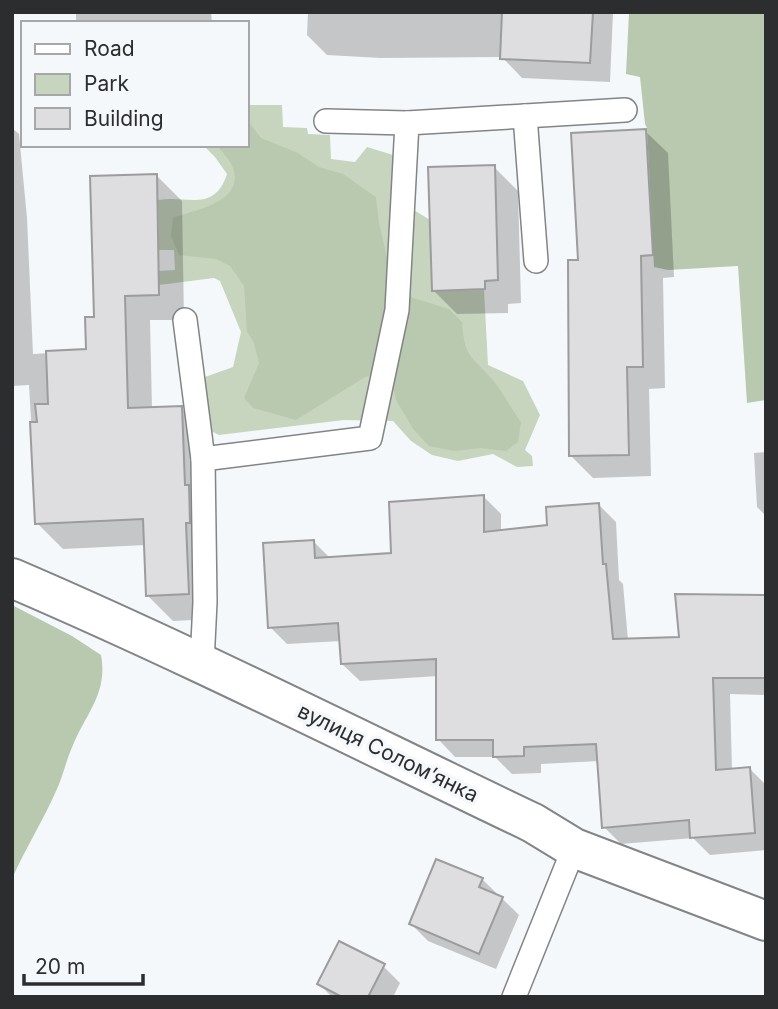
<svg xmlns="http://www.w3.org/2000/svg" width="778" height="1009" font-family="Inter,sans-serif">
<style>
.green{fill:#c7d5bf}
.forest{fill:#b8c9af}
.shadow{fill:#0003}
.building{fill:#dedddf;stroke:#9c9b9d;stroke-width:2}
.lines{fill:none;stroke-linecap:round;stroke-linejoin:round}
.service-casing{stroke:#828486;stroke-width:26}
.minor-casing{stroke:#828486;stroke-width:42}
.service{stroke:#fff;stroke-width:23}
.minor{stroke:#fff;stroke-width:38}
.labels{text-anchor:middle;stroke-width:7;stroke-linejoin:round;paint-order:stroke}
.street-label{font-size:21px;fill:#2c2d2e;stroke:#f5f8fa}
</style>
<rect width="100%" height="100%" fill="#f5f8fa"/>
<path class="green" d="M247,105H282L283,127L307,128L308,134L330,135L331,159L355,162L367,147L403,158L396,199L430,220L432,291L484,290L488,365L523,381L540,415L525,450L532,456L533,466L517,467L493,454L458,461L432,455L411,441L393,421L344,420L219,435L211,431L205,377L233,367L241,332L220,281L214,278L159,285V271L175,270L174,250H159L158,200C188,195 214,213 227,174L215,157L203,145H247Z"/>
<g class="forest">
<path d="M629,12H766V400L747,403L738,266L668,270L654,267L647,128L645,124L640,77L626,74Z"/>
<path d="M247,120L261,138L298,153L319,167L343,174L376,197L379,223L390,270L407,296L449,309L462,322C464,361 475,357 496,384C505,396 512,410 521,422L518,442L506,451L481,448L454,451L429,446L413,429L396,400L393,386L382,373L365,377L296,420L253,408L244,398L259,363L254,343L247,331L244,286L230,266L216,259L179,255L171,236L173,218C195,210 245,202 233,168C230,160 222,152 217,145H247Z"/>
<path d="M12,605L72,636L101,655C108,693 87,712 73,745C66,760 63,777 56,791C43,821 25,849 12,879Z"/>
</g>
<g class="shadow">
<path d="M76,12H211L212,23H76Z"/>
<path d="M308,12H613L610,82L522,78L502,57L381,58L327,55L307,35Z"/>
<path d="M12,128L19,134L27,218L33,354L88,351L96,318L156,175L182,201L184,320H150L152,409L181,408L207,433L214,619L173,621L147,595L146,545L63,549L37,523L29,385L12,386Z"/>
<path d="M645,131L668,153L674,277L663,278L665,388L649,389L651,476L593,478L571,456L580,262Z"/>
<path d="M147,145H181V147L150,148Z"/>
<path d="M494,167L518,191L521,303L508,304V313L457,314L434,291Z"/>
<path d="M766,452V516L757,507L754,453Z"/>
<path d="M484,497L501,514V532L549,527L599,505L616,522L619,580L623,584L628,640L681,639L766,597V695L730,694L732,770L750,769L766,785V850L710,855L693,838L621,844L604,827L599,761L541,764V773L512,774L495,757H455L438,739V676L360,681L342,664L341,641L287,644L270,627L314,542L330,558L393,555Z"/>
<path d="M482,879L519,915L496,969L428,941L411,924Z"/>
<path d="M383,966L400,983L393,997H332L319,984Z"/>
</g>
<g class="building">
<path d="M502,12H593L590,63L500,59Z"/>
<path d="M646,129L653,255L641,256L643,367H627L629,455L569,456L568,260H578L571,133Z"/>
<path d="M495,165L498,280L485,281V289L432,291L428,167Z"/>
<path d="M157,174L159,295L125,296L128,408L182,406L185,485H189L190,523H186L189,594L146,596L143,519L35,524L30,422H37L35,404H48L46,351L86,349L85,317H94L90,176Z"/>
<path d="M484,495V532L547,525L546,507L599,503L603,564H606L613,639L679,637L675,594L766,595V678H713L716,770L750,767L755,833L690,838L689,820L602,828L596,744L524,747V756L493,757V740H436V659L341,664L338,623L268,628L263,543L314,540L315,558L391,553L389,502Z"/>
<path d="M436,859L483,878L479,887L503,897L479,954L409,924Z"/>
<path d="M339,941L385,964L368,997H342L317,984Z"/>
</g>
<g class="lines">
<defs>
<g id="service">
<path d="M525,116L536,261"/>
<path d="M326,121L407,123"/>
<path d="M185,320L203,459L205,602L202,663"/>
<path d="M203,459L370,438L397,310L407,123L625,110"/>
<path d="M514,997L574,848"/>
</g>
<path id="minor" d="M12,578C189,654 359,740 533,823L574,848L766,921"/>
</defs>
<use href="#service" class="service-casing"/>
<use href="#minor" class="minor-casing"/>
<use href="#service" class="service"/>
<use href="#minor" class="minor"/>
</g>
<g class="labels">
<g class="street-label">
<text transform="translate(388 753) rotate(26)" y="7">вулиця Соломʼянка</text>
</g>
</g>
<rect width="778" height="1009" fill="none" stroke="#2c2d2e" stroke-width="28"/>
<rect x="21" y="21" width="228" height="126" fill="#f5f8fa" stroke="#a5a7a8" stroke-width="2"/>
<rect x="35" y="44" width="35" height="10" fill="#ffffff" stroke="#a5a7a8" stroke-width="2"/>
<text x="84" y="56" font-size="21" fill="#2c2d2e">Road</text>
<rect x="35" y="74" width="35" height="21" fill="#c7d5bf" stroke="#a5a7a8" stroke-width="2"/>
<text x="84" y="91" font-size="21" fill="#2c2d2e">Park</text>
<rect x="35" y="108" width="35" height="21" fill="#dedddf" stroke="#a5a7a8" stroke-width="2"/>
<text x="84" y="126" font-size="21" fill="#2c2d2e">Building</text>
<path d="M24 974v10h119v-10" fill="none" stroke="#2c2d2e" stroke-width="3.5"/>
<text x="35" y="974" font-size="21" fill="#2c2d2e" stroke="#f5f8fa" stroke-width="5" paint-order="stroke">20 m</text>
</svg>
